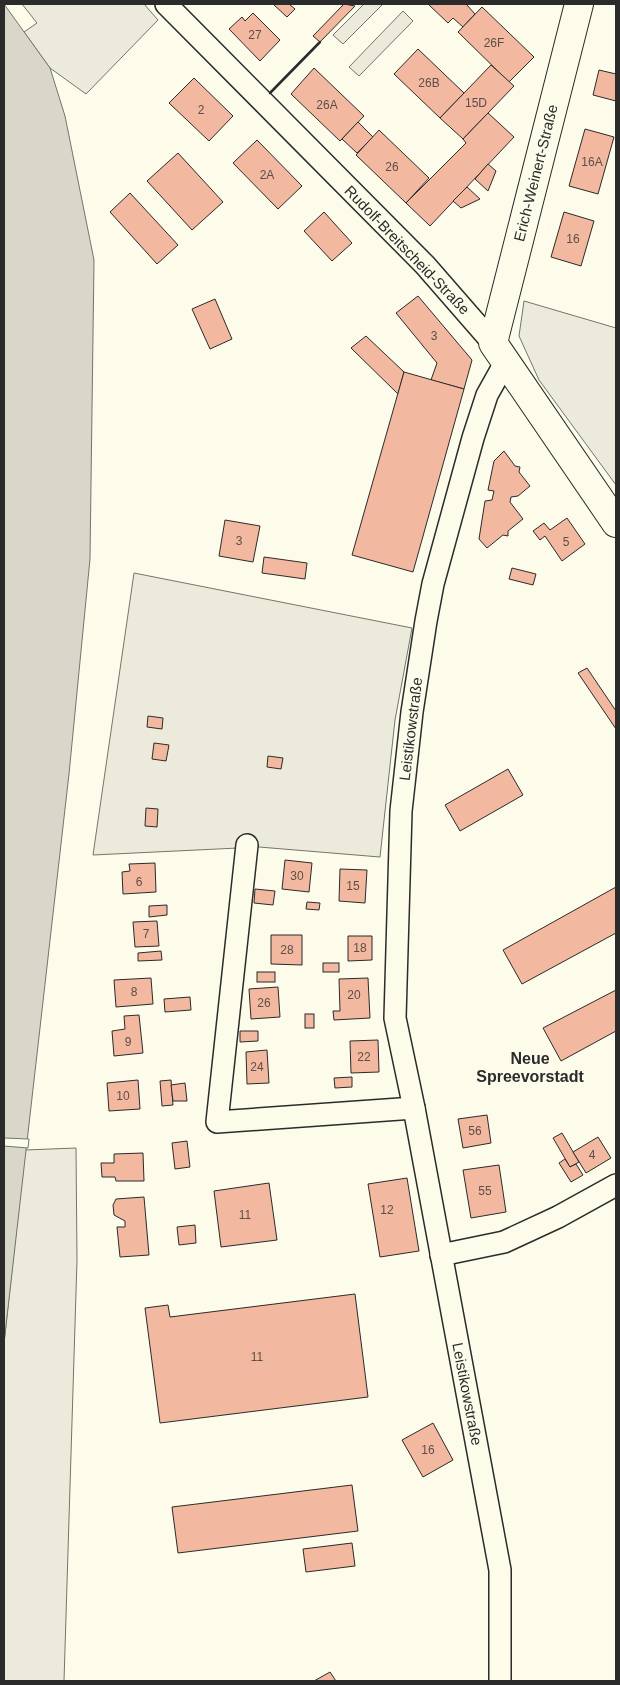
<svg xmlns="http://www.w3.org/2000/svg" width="620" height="1685" font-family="Arial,sans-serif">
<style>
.green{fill:#ecebdb;stroke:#74746e}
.parking{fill:#eceadb;stroke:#74746e}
.water{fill:#d8d7c9;stroke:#74746e}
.pier{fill:#fdfbea;stroke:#74746e}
.building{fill:#f2b8a0;stroke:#2b2b2b}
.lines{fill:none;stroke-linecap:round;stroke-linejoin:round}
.minor-casing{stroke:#2b2b2b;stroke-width:24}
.major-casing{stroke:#2b2b2b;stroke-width:30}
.minor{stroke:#fdfbea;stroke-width:21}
.major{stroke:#fdfbea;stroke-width:28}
.wall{stroke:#2b2b2b;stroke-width:2.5}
.labels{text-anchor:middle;stroke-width:4;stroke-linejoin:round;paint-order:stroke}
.number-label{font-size:12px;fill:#5d4e48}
.street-label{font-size:15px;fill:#2b2b2b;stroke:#fdfbea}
.neighbourhood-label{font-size:16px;font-weight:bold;fill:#2b2b2b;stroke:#fdfbea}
</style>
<rect width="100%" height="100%" fill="#fdfbea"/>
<g class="green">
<path d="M22,4H144L158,20L86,94L50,68L24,32L37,23Z"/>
<path d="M524,301L616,328V485L539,380L519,336Z"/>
<path d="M134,573L412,628L395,720L380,857L259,847L93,855Z"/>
<path d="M76,1148L77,1260L64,1681H4V1343L25,1150Z"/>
</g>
<g class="parking">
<path d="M364,4H383L343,44L333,35Z"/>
<path d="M403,11L413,21L359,76L349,67Z"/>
</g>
<path class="water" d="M4,4L50,68L65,116L94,260L90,559L69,774L4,1343Z"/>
<path class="pier" d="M4,1138L29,1139L28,1148L4,1146Z"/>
<g class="building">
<path d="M273,4H289L295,9L287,17Z"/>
<path d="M344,4L355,6L320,42L313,36Z"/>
<path d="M428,4H466L475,14L463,27L453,18L448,23Z"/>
<path d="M482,7L534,57L509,82L458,32Z"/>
<path d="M253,13L280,40L260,61L229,29L242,17L245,21Z"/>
<path d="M418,49L464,93L440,118L394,74Z"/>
<path d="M491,65L514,86L463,139L440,118Z"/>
<path d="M314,68L364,116L340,141L291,94Z"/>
<path d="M599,70L616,74V101L593,95Z"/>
<path d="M194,78L233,116L209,141L169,103Z"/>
<path d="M488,113L514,137L430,226L406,203L466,143L463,139Z"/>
<path d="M358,122L373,137L357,153L342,139Z"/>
<path d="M585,129L614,137L598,194L569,186Z"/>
<path d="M379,130L429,178L406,203L356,155Z"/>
<path d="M257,140L302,186L278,209L233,163Z"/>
<path d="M178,153L223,202L192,230L147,181Z"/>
<path d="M488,164L496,171L488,191L475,179Z"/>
<path d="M467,187L480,199L461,208L453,201Z"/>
<path d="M130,193L178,245L157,264L110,212Z"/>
<path d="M324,212L352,243L332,261L304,231Z"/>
<path d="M564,212L594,221L581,266L551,257Z"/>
<path d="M418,296L472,360L464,389L431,380L437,363L396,313Z"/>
<path d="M215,299L232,339L210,349L192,309Z"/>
<path d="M366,336L404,372L398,394L351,348Z"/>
<path d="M404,372L464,389L413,572L352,555Z"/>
<path d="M504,451L515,466L520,467L519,472L530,486L518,496L511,497L510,502L523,519L508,531V536L503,535L487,548L479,539L485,501L492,500L494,491L488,490L494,461Z"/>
<path d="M567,518L585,544L562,561L545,536L540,540L533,531L544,523L550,530Z"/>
<path d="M225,520L260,526L253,562L219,556Z"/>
<path d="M264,557L307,563L305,579L262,573Z"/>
<path d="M512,568L536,574L533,585L509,579Z"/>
<path d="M587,668L616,711V729L578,673Z"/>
<path d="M148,716L163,718L162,729L147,727Z"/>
<path d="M154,743L169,745L166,761L152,759Z"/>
<path d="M268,756L283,758L281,769L267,767Z"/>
<path d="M508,769L523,795L460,831L445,805Z"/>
<path d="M146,808L158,809L157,827L145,826Z"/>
<path d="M285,860L312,863L309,892L282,889Z"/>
<path d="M155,863L156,892L123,894L122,872L130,871L129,864Z"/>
<path d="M340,869L367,870L365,903L339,901Z"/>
<path d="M616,887V933L522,984L503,950Z"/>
<path d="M255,889L275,891L273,905L254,903Z"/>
<path d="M307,902L320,903L319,910L306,909Z"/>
<path d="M167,905V915L149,917V906Z"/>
<path d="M157,921L159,946L135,947L133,922Z"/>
<path d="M271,935H302V965L271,964Z"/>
<path d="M348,936H372V960L348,961Z"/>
<path d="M161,951L162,960L138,961V953Z"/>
<rect x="323" y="963" width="16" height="9"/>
<rect x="257" y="972" width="18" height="10"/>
<path d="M151,978L153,1004L116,1007L114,980Z"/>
<path d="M368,978L370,1018L334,1020L333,1011H340L339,979Z"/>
<path d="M278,987L280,1017L251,1019L249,989Z"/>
<path d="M616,990V1031L561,1061L543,1028Z"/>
<path d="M190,997L191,1010L165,1012L164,999Z"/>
<rect x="305" y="1014" width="9" height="14"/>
<path d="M139,1015L143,1053L114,1056L112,1031L125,1029L124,1016Z"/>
<path d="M240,1031H258V1041L240,1042Z"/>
<path d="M378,1040L379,1072L351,1073L350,1041Z"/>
<path d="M267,1050L269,1083L247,1084L246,1052Z"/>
<path d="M352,1077V1087L335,1088L334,1078Z"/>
<path d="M138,1080L140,1109L109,1111L107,1083Z"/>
<path d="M171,1080L173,1105L162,1106L160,1081Z"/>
<path d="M185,1083L187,1101H173L171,1085Z"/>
<path d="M487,1115L491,1143L463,1148L458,1119Z"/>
<path d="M562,1133L579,1162L570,1167L553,1138Z"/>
<path d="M598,1137L611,1158L586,1173L573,1152Z"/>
<path d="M187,1141L190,1167L175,1169L172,1143Z"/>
<path d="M143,1153L144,1181H116L115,1177H102L101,1163H114V1154Z"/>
<path d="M565,1159L570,1167L576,1164L583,1175L571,1182L559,1163Z"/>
<path d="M499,1165L506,1212L471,1218L463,1170Z"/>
<path d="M407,1178L419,1251L380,1257L368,1184Z"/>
<path d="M269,1183L277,1240L221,1247L214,1191Z"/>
<path d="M144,1197L149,1255L120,1257L117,1227H125V1221L114,1215L113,1205L116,1199Z"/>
<path d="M195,1225L196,1243L179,1245L177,1227Z"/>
<path d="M355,1294L368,1397L160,1423L145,1308L168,1305L170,1317Z"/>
<path d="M433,1423L453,1460L423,1477L402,1440Z"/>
<path d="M352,1485L358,1531L178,1553L172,1507Z"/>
<path d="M352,1543L355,1566L306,1572L303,1549Z"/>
<path d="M330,1672L336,1681H314Z"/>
</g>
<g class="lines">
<defs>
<g id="minor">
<path d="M166,4L425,265L493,343"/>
<path d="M247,845L217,1122L414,1108"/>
<path d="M441,1255L504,1242L558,1217L616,1185"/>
<path d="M500,1681V1570L414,1108L395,1018L401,811L412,712L426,621L433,584L473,438L487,395L506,361"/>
</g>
<path id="major" d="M579,4L493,343L616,523"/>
</defs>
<use href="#minor" class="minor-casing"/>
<use href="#major" class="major-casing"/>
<use href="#minor" class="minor"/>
<use href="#major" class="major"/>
<path class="wall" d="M270,93L320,42"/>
</g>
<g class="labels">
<g class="number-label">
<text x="255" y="39">27</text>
<text x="494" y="47">26F</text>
<text x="429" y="87">26B</text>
<text x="476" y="107">15D</text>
<text x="327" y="109">26A</text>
<text x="201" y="114">2</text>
<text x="592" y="166">16A</text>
<text x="392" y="171">26</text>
<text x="267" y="179">2A</text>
<text x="573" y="243">16</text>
<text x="434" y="340">3</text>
<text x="239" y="545">3</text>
<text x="566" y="546">5</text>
<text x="297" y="880">30</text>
<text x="139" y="886">6</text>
<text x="353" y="890">15</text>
<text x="146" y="938">7</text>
<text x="360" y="952">18</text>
<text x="287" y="954">28</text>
<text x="134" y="996">8</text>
<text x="354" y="999">20</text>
<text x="264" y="1007">26</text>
<text x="128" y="1046">9</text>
<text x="364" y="1061">22</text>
<text x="257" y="1071">24</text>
<text x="123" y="1100">10</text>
<text x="475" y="1135">56</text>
<text x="592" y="1159">4</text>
<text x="485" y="1195">55</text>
<text x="387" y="1214">12</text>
<text x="245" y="1219">11</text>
<text x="257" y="1361">11</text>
<text x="428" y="1454">16</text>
</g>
<g class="street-label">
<text transform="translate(536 173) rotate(-76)" y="5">Erich-Weinert-Straße</text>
<text transform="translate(407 250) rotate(46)" y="5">Rudolf-Breitscheid-Straße</text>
<text transform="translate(411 729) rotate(-83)" y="5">Leistikowstraße</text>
<text transform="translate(467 1394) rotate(79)" y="5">Leistikowstraße</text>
</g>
<g class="neighbourhood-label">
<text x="530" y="1064">Neue<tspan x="530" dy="18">Spreevorstadt</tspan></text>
</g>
</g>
<rect width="620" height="1685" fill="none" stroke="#2b2b2b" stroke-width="10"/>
</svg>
